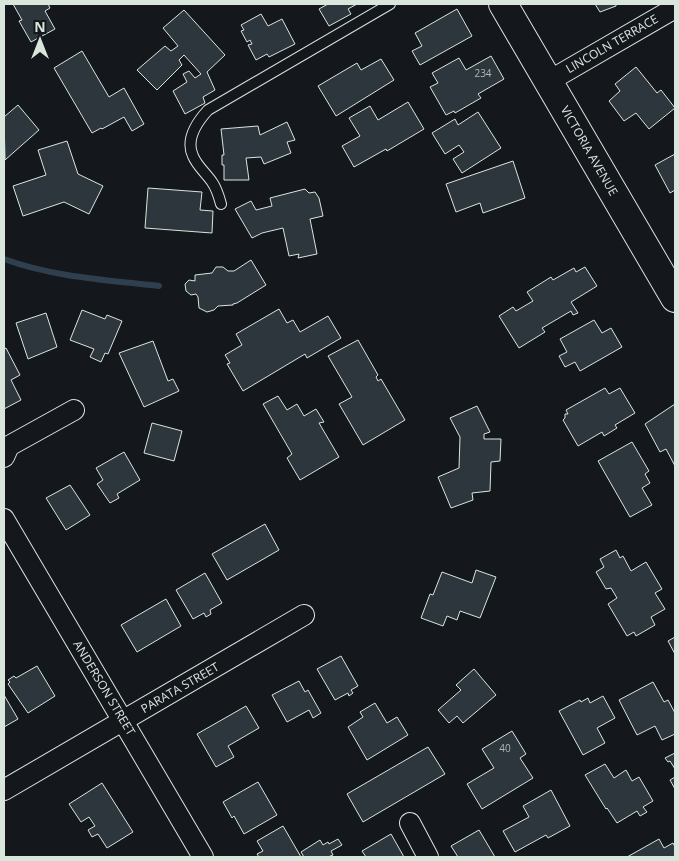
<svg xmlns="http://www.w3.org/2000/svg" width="679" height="861" font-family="'Open Sans',sans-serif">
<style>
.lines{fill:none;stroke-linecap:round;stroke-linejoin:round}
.stream{stroke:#2f3f4d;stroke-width:6}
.building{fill:#2c363c;stroke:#d8e6dc}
.lane-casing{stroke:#d8e6dc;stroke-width:12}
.street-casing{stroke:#d8e6dc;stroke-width:22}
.secondary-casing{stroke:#d8e6dc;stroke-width:30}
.lane{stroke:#14181c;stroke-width:10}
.street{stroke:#14181c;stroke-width:20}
.secondary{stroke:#14181c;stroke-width:28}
.labels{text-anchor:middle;stroke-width:4;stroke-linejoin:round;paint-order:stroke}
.number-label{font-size:10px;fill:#adbab4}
.street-label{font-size:12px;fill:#d8e6dc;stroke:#14181c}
</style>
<rect width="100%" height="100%" fill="#14181c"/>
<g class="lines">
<path class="stream" d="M4,259C53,277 107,280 159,286"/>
</g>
<g class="building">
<path d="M13,4H48L50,8L45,11L55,29L31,42L19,21L22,20Z"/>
<path d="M328,4H357L348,9L351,14L329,26L319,9Z"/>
<path d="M595,4H616V6L600,12Z"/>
<path d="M457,9L472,36L420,65L412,51L422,46L415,33Z"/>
<path d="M184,10L225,55L207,72L215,90L203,97L205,103L185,114L173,91L187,82L183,74L189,71L195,78L201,74L184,55L179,60L182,65L157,90L137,70L165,46L171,51L178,46L163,28Z"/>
<path d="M261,14L268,26L282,19L295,44L269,57L267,54L256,60L248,45L252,44L250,40L247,42L241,31L244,30L241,25Z"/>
<path d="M82,51L109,97L124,88L144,124L132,131L124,117L102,129L101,128L92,133L54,68Z"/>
<path d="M491,56L504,79L478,94L481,98L455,113L454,111L446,115L430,87L438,83L432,73L459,58L466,70Z"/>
<path d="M381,59L394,80L336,116L318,86L357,63L361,70Z"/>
<path d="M636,67L657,93L661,90L675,108L649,129L636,113L624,121L609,101L620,91L615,84Z"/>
<path d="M408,102L424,129L387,151L386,149L354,167L342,146L360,136L349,118L370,106L378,120Z"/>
<path d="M18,105L39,130L5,160L4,117Z"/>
<path d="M478,112L501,148L462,173L453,159L464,152L459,145L445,154L432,133L455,119L458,125Z"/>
<path d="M287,122L295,140L287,142L291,153L264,164L261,157L246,158L249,180H224V165H222V155H224L221,129L258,126L260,135Z"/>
<path d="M67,141L78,174L103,186L89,214L64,202L23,216L13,186L46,175L38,150Z"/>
<path d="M675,154V190L670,193L655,165Z"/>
<path d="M513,161L525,198L483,213L480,203L456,212L446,184Z"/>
<path d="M148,188L202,192L200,210L213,211L212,233L145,228Z"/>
<path d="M305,189L309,193L315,192L319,198L323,216L310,219L317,254L298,258L299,254L289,256L283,228L262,233L252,238L235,209L251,201L256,210L272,206L270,198Z"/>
<path d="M251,260L266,285L237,303L233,304V305L218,306L214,310L207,312L199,308L198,297L196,294L191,295L186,291L185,284L189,280L195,281V275L212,273L216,267H223L228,271H234Z"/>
<path d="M585,267L597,286L571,302L578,313L573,315L571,311L542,328L545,332L519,348L499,316L513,307L516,311L533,301L527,292L551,277L553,280L574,268L576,272Z"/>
<path d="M279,309L287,323L293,320L300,332L328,316L341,338L307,358L305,354L243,391L227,364L230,363L225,355L242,345L236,334Z"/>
<path d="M82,310L105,319L107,315L122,321L108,354L105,353L101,362L90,357L94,349L70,340Z"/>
<path d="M46,313L57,347L28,359L16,323Z"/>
<path d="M594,320L602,333L611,328L622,347L580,371L575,362L565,367L559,356L567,352L560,339Z"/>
<path d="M358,340L378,375L376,377L378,381L381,379L405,420L363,445L339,404L352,397L328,356Z"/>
<path d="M153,341L168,381L173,379L179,391L144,407L119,353Z"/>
<path d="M6,348L20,375L11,380L21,400L4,409V349Z"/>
<path d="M605,388L609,394L620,388L635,413L615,425L617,428L604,436L602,432L578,446L563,420L565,418V414H568L566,410Z"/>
<path d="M278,396L287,410L297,404L304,416L316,409L324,422L319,423L339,457L300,480L287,458L292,454L263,404Z"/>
<path d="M675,404V466L666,449L660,452L645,424Z"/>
<path d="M477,406L490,432L484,434V439H501L500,461L491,462L490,491L472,493L473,500L451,508L438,477L459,468L460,437L450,418Z"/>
<path d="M152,423L182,431L174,461L144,453Z"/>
<path d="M632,442L649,471L645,474L650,483L642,488L652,505L630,517L598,461Z"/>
<path d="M124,452L140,480L117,494L119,498L110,503L97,484L103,480L96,468Z"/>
<path d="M70,485L90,515L66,530L46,498Z"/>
<path d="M265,524L279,550L227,580L212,554Z"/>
<path d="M616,550L620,558L623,556L631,571L646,562L662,589L655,593L665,609L651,617L655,625L636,636L634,632L627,636L608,604L617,598L611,588L606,589L596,572L604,567L600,559Z"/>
<path d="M476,570L496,577L480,618L460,611L457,620L447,616L443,626L421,618L430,594L433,595L442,572L472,583Z"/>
<path d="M205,573L222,603L210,610L211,614L206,617L204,613L193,619L176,590Z"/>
<path d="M166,599L181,626L137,652L121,625Z"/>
<path d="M675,637V654L668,641Z"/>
<path d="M341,656L358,686L351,690L353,693L349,696L348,693L335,700L317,669Z"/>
<path d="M37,666L55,696L28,713L8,684L10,682L8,680L14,676L16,678Z"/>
<path d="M474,669L496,695L463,723L457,716L449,723L438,710L461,690L456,685Z"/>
<path d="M299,681L305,692L308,690L321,713L313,718L309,710L287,722L272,695Z"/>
<path d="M653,682L664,702L668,700L675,713V734L662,740L655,726L637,735L619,700Z"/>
<path d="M4,695L18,719L4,727Z"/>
<path d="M603,696L615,718L597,728L605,743L583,755L559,711L580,700L581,702L588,698L590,703Z"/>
<path d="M375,703L387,723L397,717L408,735L367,760L348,727L363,717L360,712Z"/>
<path d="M246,706L259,728L228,746L234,757L216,767L197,734Z"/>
<path d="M512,731L526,754L520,758L533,778L482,809L467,784L494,768L482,749Z"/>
<path d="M428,747L445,774L363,822L347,794Z"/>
<path d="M675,753V769L670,761L668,762L665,758Z"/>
<path d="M605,764L614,778L626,770L632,781L639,777L653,801L643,807L647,812L640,816L637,811L617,823L607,808L606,809L585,775Z"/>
<path d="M675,777V789L670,780Z"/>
<path d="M258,782L277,815L244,834L234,816L232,818L223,802Z"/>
<path d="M102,783L133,832L107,848L98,834L92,837L88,830L95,826L89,817L81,822L69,804Z"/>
<path d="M551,790L570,826L548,838L546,835L515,852L503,831L529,817L523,806Z"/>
<path d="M283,826L301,857H259L257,854L263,851L257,841Z"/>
<path d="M479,830L495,857H458L451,846Z"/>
<path d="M391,834L404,857H366L362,851Z"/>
<path d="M338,839L342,845L331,851L333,855L328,857H304L301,852L320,840L323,845L328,842L329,844Z"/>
<path d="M659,839L664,848L673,843L675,847V857H627Z"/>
</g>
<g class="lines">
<defs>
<path id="lane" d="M221,204C219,197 217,189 212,182C206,173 197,166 193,156C185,139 197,122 208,110L390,4"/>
<g id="street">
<path d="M549,81L675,8"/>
<path d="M4,457L9,446L74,410"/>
<path d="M4,519L203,857"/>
<path d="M4,790L304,615"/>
<path d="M410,823L428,857"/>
</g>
<path id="secondary" d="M503,4L675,298"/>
</defs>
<use href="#lane" class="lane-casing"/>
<use href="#street" class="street-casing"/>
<use href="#secondary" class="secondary-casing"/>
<use href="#lane" class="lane"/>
<use href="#street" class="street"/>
<use href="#secondary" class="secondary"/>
</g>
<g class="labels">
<g class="number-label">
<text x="483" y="77">234</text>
<text x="505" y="752">40</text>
</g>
<g class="street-label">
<text transform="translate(612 44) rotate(-30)" y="4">LINCOLN TERRACE</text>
<text transform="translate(589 151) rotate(60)" y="4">VICTORIA AVENUE</text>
<text transform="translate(104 688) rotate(59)" y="4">ANDERSON STREET</text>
<text transform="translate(180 688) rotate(-30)" y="4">PARATA STREET</text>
</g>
</g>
<rect width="679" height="861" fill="none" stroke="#d8e6dc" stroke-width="10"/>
<g transform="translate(40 40)" stroke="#14181c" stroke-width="4" paint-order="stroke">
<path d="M0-4L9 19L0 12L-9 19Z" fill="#d8e6dc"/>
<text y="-8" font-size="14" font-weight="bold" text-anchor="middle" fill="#d8e6dc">N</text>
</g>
</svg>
